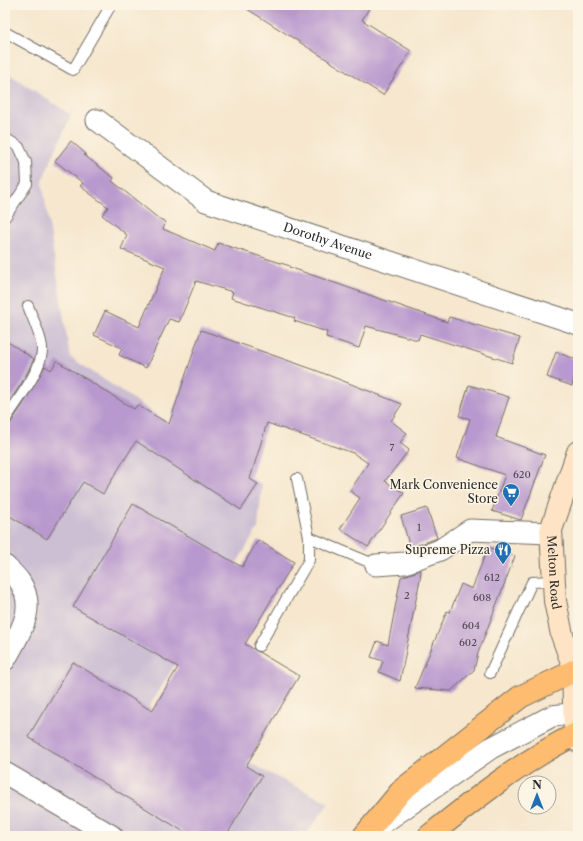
<svg xmlns="http://www.w3.org/2000/svg" width="583" height="841" font-family="'Libre Caslon Text',serif">
<style>
.industrial{fill:#ccbed3}
.building{fill:#b898ce}
.lines{fill:none;stroke-linecap:round;stroke-linejoin:round}
.lane-casing{stroke:#726d64;stroke-width:12}
.street-casing{stroke:#726d64;stroke-width:23}
.secondary-casing{stroke:#726d64;stroke-width:24}
.highway-casing{stroke:#726d64;stroke-width:24}
.lane{stroke:#fff;stroke-width:10}
.street{stroke:#fff;stroke-width:21}
.secondary{stroke:#fee4c5;stroke-width:22}
.highway{stroke:#fdbc6f;stroke-width:22}
.labels{text-anchor:middle;stroke-width:3;stroke-linejoin:round;paint-order:stroke}
.number-label{font-size:10px;fill:#4e4654}
.street-label{font-size:12px;fill:#2b2b2b;stroke:#fcf5e5}
.poi-label{font-size:12px;fill:#2b2b2b;stroke:#fcf5e5;text-anchor:end}
</style>
<rect width="100%" height="100%" fill="#fcf5e5"/>
<filter id="ink" filterUnits="userSpaceOnUse"><feTurbulence type="fractalNoise" baseFrequency=".025" numOctaves="2"/><feDisplacementMap in="SourceGraphic" scale="8" xChannelSelector="R" yChannelSelector="G"/><feConvolveMatrix kernelMatrix="1 2 1 2 8 2 1 2 1" color-interpolation-filters="sRGB"/></filter>
<filter id="wash" filterUnits="userSpaceOnUse"><feTurbulence type="fractalNoise" baseFrequency=".012" numOctaves="4" result="noise"/><feDisplacementMap in="SourceGraphic" scale="16" xChannelSelector="R" yChannelSelector="G"/><feGaussianBlur stdDeviation="0.9" result="paint"/><feColorMatrix in="noise" values="0 0 0 0 0 0 0 0 0 0 0 0 0 0 0 0 0 1.4 0 .05"/><feComposite in="paint" operator="in"/></filter>
<g filter="url(#wash)">
<rect width="100%" height="100%" fill="#f6e7ce"/>
<path class="industrial" d="M5,71L71,115L42,181L70,357L262,485L258,528L149,707L265,771L329,803L305,836H5Z"/>
<g id="blocks">
<g class="building">
<path d="M241,5H371L362,20L411,51L383,95Z"/>
<path d="M71,141L86,154L84,155L114,178L112,181L158,218L166,222L163,229L215,251L218,243L290,266L289,267L447,322L449,317L520,338L512,363L420,334L418,340L366,326L359,348L326,337L327,332L294,321L295,318L231,298L233,292L196,281L179,322L169,319L146,368L119,355L122,348L94,335L105,311L139,327L165,267L121,249L127,235L102,215L108,207L80,186L83,183L55,161Z"/>
<path d="M201,330L315,370L402,404L391,421L407,433L400,443L409,450L385,481L404,493L368,547L340,529L360,498L350,491L368,463L353,453L267,423L250,479L258,484L241,510L136,441L103,494L83,482L47,539L5,513V426L10,424L27,398L45,366L51,370L57,361L134,409L137,405L169,424Z"/>
<path d="M5,340L34,359L23,381L5,408Z"/>
<path d="M556,352L578,360V367L572,386L547,377Z"/>
<path d="M469,385L509,397L496,437L545,455L521,520L492,511L505,475L457,458L470,419L459,416Z"/>
<path d="M133,504L242,567L258,540L294,562L245,644L299,676L246,766L262,776L226,836H191L28,737L73,662L152,711L178,667L73,607Z"/>
<path d="M427,508L437,538L410,548L401,516Z"/>
<path d="M488,547L515,556L478,653L474,670L451,691L415,688L447,611L450,612L461,584L472,589Z"/>
<path d="M421,570L420,579L400,681L379,672L383,661L371,657L377,641L388,645L401,577Z"/>
</g>
</g>
</g>
<g filter="url(#ink)">
<use href="#blocks" fill-opacity="0" stroke="#726d64" stroke-width="1"/>
<g class="lines">
<defs>
<g id="lane">
<path d="M5,32L73,70L111,5"/>
<path d="M5,138L19,147L26,162L27,184L5,217"/>
<path d="M5,420C16,402 44,368 42,347C40,333 33,319 28,306"/>
<path d="M297,479L309,537L376,565"/>
<path d="M259,646L309,560V537"/>
<path d="M490,673L532,582L554,581"/>
</g>
<g id="street">
<path id="s1" d="M97,120L206,201L578,324"/>
<path d="M376,565L405,563L440,550L470,530L551,533"/>
<path d="M5,566C10,571 16,576 20,582C38,610 18,635 5,660"/>
<path d="M5,773L112,836"/>
<path d="M374,829L491,748L552,716L578,713"/>
</g>
<g id="secondary">
<path id="s2" d="M578,452L551,530L555,601L562,635L578,679"/>
<path d="M573,671L575,734L578,741"/>
</g>
<g id="highway">
<path d="M364,836L402,790L520,697L578,669"/>
<path d="M429,836C476,798 524,760 578,733"/>
</g>
</defs>
<use href="#lane" class="lane-casing"/>
<use href="#street" class="street-casing"/>
<use href="#secondary" class="secondary-casing"/>
<use href="#highway" class="highway-casing"/>
<use href="#lane" class="lane"/>
<use href="#street" class="street"/>
<use href="#secondary" class="secondary"/>
<use href="#highway" class="highway"/>
</g>
</g>
<defs>
<symbol id="supermarket-pin" viewBox="-11 -11 22 30"><path d="M0 17L-7.5 6A9.5 9.5 0 1 1 7.5 6Z" fill="#1f6fb2" stroke="#fcf5e5"/><path d="M-6-5.5h2.5l.6 2H6L4.5 2H-2.5L-4.4-4H-6ZM-1.5 3.2a1.3 1.3 0 1 0 .1 0ZM3 3.2a1.3 1.3 0 1 0 .1 0Z" fill="#fff"/></symbol>
<symbol id="restaurant-pin" viewBox="-11 -11 22 30"><path d="M0 17L-7.5 6A9.5 9.5 0 1 1 7.5 6Z" fill="#1f6fb2" stroke="#fcf5e5"/><path d="M-5-6h1v4h1v-4h1v4h1v-4h1v5L-1.5 .5V6h-2V.5L-5-1ZM5-6V6H3V1.5H1.5Q1.5-4 5-6Z" fill="#fff"/></symbol>
</defs>
<g fill-rule="evenodd">
<use href="#supermarket-pin" x="501" y="482" width="20" height="27"/>
<use href="#restaurant-pin" x="493" y="540" width="20" height="27"/>
</g>
<g class="labels">
<g class="number-label">
<text x="392" y="451">7</text>
<text x="522" y="478">620</text>
<text x="419" y="531">1</text>
<text x="492" y="581">612</text>
<text x="407" y="599">2</text>
<text x="482" y="601">608</text>
<text x="471" y="629">604</text>
<text x="468" y="646">602</text>
</g>
<g class="street-label">
<text dy="4" stroke="none"><textPath href="#s1" startOffset="264">Dorothy Avenue</textPath></text>
<text dy="4" stroke="none"><textPath href="#s2" startOffset="125">Melton Road</textPath></text>
</g>
<g class="poi-label">
<text x="498" y="489">Mark Convenience<tspan x="498" dy="14">Store</tspan></text>
<text x="490" y="554">Supreme Pizza</text>
</g>
</g>
<rect width="583" height="841" fill="none" stroke="#fcf5e5" stroke-width="20"/>
<g transform="translate(537 795)"><circle r="19" fill="#fcf5e5" stroke="#a8a49b"/>
<path d="M0-3L7 15L0 10L-7 15Z" fill="#1f6fb2"/>
<text y="-6" font-size="11" font-weight="bold" text-anchor="middle" fill="#2b2b2b">N</text>
</g>
</svg>
